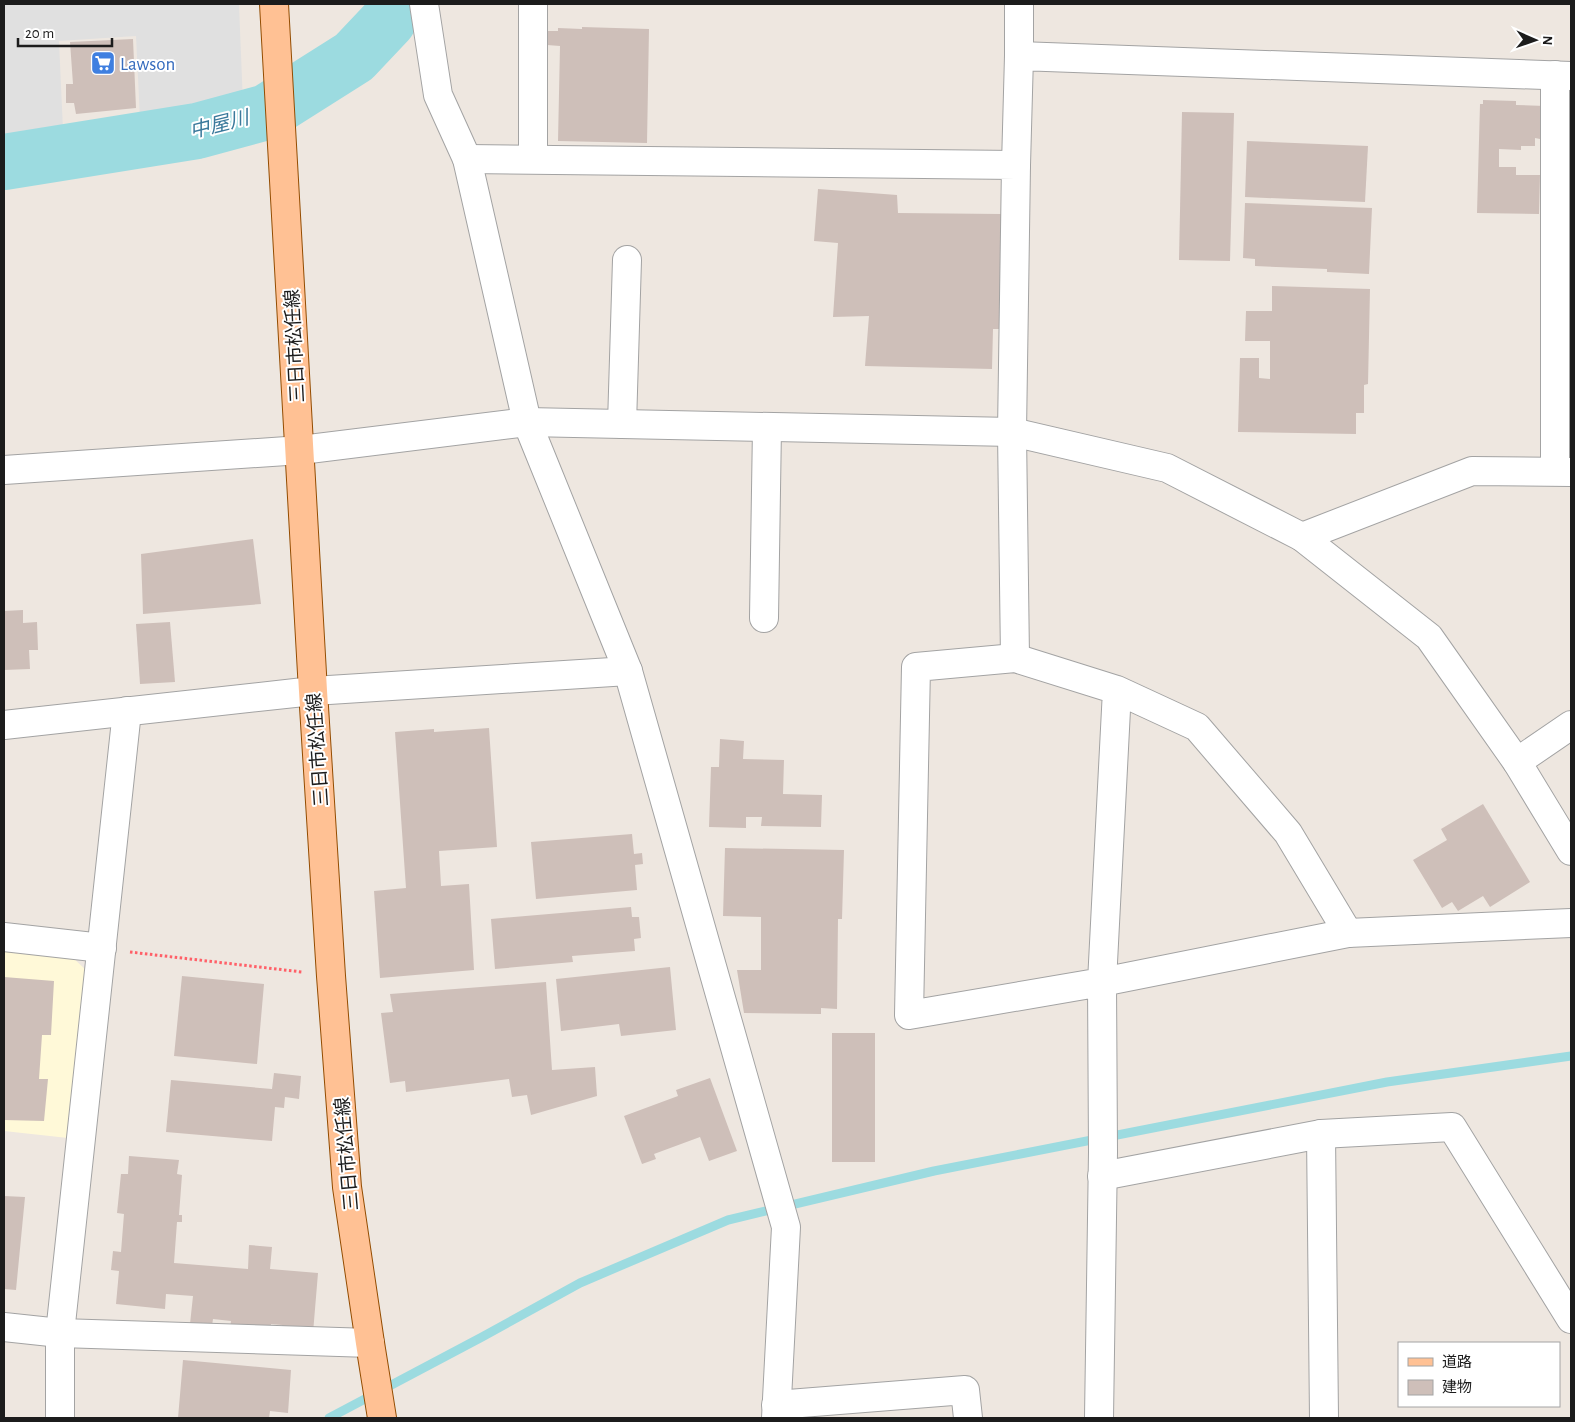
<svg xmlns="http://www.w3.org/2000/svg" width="1575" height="1422" font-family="'Alegreya Sans','Noto Sans JP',sans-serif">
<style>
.education{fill:#fff9d8}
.parking{fill:#e0e0e0}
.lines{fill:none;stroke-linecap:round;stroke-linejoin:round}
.stream{stroke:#9cdbe0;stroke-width:9}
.river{stroke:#9cdbe0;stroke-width:56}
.building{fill:#cebfb9}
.minor-casing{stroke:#a3a3a3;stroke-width:30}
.major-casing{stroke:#934c00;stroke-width:30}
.path{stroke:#ff6068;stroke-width:3;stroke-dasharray:2.5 2.5;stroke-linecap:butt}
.minor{stroke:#fff;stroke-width:28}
.major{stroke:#ffc194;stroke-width:28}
.labels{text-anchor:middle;stroke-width:4;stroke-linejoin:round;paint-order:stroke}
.shop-label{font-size:19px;fill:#366cbe;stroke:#fff;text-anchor:start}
.street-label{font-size:19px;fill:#1c1c1c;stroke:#fff}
.water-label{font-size:20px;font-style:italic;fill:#3a799b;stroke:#fff}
</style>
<rect width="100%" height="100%" fill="#eee7e0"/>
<path class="education" d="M4,950L71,956L86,970L68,1138L4,1131Z"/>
<path class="parking" d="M4,4H239L243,105L140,119L136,36L59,41L63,130L4,139Z"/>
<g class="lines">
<path class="stream" d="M329,1418L482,1337L580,1283L728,1220L934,1171L1387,1082L1571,1056"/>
<path class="river" d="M4,162L197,131L267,112L354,57L388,21L396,6"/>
</g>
<g class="building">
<path d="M582,27L649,29L647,143L558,141L560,46L547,45V31H558V28L582,29Z"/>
<path d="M133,39L136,108L76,114L74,103H66V84H73L70,42Z"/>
<path d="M1483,100L1516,101V105L1545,106L1544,121H1541L1540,139L1535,138V146H1521V150L1499,149V167H1516V175H1540L1539,214L1477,213L1480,104H1483Z"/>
<path d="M1182,112L1234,113L1230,261L1179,260Z"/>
<path d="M1247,141L1368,146L1365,202L1245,197Z"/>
<path d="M818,189L897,195L898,213L1001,214L1006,233L1005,329H993L992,369L865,366L869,316L833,317L838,243L814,241Z"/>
<path d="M1245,203L1372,208L1369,274L1327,272V269L1255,266V259L1243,258Z"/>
<path d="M1272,286L1370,289L1368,384L1364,385V413H1356V434L1238,432L1240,358H1259V378L1270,379V341H1245L1246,311H1272Z"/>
<path d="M253,539L261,604L143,614L141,554Z"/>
<path d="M23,610V623L37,622L38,650H29L30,669L4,670V611Z"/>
<path d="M170,622L175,682L140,684L136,624Z"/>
<path d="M489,728L497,847L439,851L441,886L469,884L474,970L380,978L374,891L406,888L395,732L434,729V732Z"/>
<path d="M720,739L744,741L743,759L784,760L783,794L822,795L821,827L761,826L762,817H746V828L709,827L711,767H719Z"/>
<path d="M1483,804L1530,882L1490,907L1483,896L1458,911L1452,902L1442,908L1413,860L1447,840L1441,829Z"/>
<path d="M632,834L634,854L642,853L643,864L635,865L637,890L536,899L531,842Z"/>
<path d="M725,848L844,850L842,919H838L837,1009L821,1008V1014L744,1013L737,970H761V917L723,916Z"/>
<path d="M631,907L632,917H639L641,938L634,939L635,951L572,956L573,962L495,969L491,919Z"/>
<path d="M670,967L676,1030L621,1036L619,1024L561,1031L556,979Z"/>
<path d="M182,976L264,984L257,1064L174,1056Z"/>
<path d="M4,977L54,981L51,1035H42L39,1079H48L44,1121L4,1120Z"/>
<path d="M546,982L552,1070L595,1067L597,1096L531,1115L527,1095L512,1097L509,1079L406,1092L405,1081L390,1083L381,1013L393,1012L390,994Z"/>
<rect x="832" y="1033" width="43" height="129"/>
<path d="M274,1073L301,1076L299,1099L285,1097L284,1108L275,1107L272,1141L166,1132L171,1080L272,1089Z"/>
<path d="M710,1078L737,1151L709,1161L700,1137L654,1154L656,1159L642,1164L624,1116L678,1096L676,1090Z"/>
<path d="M129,1156L179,1160L177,1174L182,1175L179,1215H182V1222H177L174,1263L248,1269L249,1245L272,1247L270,1269L318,1273L313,1333L281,1334L282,1325L271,1324L270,1333L230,1329L231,1321L213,1319L212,1326L190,1324L193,1296L166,1294L165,1309L116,1304L119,1271L111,1270L113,1251L121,1252L124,1214L117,1213L121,1174H128Z"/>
<path d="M4,1196L25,1197L16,1290L4,1289Z"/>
<path d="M183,1360L291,1370L288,1413L270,1411L269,1418H178Z"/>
</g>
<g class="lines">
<defs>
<g id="minor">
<path d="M424,4L438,95L467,159L527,422L628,671L786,1227L776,1418"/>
<path d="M533,4V159"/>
<path d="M1019,4V56"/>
<path d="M467,159L1016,165L1012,432L1015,658"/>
<path d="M1016,165L1019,56L1571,76"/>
<path d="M622,424L627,260"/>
<path d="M4,470L301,450L527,422L1012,432L1167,468L1302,537L1429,637L1517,762L1571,851"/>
<path d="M1555,471V75"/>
<path d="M1302,537L1472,471L1571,472"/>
<path d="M764,618L767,427"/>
<path d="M4,725L313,691L628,671"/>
<path d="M1517,762L1571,725"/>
<path d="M1348,933L1571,923"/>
<path d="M4,937L102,948"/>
<path d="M1321,1134L1324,1418"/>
<path d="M1102,1176L1321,1134L1452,1127L1571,1319"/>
<path d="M4,1327L60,1333L370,1343"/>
<path d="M776,1405L965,1390L968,1418"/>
<path d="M60,1418V1333L127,711"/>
<path d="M1099,1418L1103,1152L1102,982L1117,690L1015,658L916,667L909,1015L1102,982L1348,933L1288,833L1197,727L1117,690"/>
</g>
<path id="major" d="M274,4L313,691L331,976L347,1187L370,1343L382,1418"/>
</defs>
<use href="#minor" class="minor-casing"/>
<use href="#major" class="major-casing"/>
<path class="path" d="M130,952L302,972"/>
<use href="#minor" class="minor"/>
<use href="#major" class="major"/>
</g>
<defs>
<symbol id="supermarket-square" viewBox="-11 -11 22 22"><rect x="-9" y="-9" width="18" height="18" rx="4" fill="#3f7fe0" stroke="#fff"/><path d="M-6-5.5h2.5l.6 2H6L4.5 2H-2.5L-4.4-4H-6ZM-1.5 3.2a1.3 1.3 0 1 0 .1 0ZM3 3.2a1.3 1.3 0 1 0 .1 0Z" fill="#fff"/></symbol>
</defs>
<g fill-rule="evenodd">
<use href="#supermarket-square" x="89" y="49" width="28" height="28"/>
</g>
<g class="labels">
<g class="shop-label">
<text x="120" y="70">Lawson</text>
</g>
<g class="street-label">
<text transform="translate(294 346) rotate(-93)" y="7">三日市松任線</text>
<text transform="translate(317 750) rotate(-94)" y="7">三日市松任線</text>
<text transform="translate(346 1154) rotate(-95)" y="7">三日市松任線</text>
</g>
<g class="water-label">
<text transform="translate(219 124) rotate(-14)" y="7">中屋川</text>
</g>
</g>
<rect width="1575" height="1422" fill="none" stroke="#1c1c1c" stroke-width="10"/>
<rect x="1398" y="1342" width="162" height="65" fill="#ffffff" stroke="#a4a4a4"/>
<rect x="1408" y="1358" width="25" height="8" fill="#ffc194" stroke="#a4a4a4"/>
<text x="1442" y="1367" font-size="15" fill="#1c1c1c">道路</text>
<rect x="1408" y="1380" width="25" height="15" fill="#cebfb9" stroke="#a4a4a4"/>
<text x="1442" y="1392" font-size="15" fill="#1c1c1c">建物</text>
<g transform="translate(1535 40) rotate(92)" stroke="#ffffff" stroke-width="4" paint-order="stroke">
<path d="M0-4L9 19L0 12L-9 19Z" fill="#1c1c1c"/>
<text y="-8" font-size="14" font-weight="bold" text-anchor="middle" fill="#1c1c1c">N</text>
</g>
<path d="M18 38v8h94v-8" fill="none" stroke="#1c1c1c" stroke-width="2.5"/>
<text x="25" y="38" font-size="15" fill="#1c1c1c" stroke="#ffffff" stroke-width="4" paint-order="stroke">20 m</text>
</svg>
